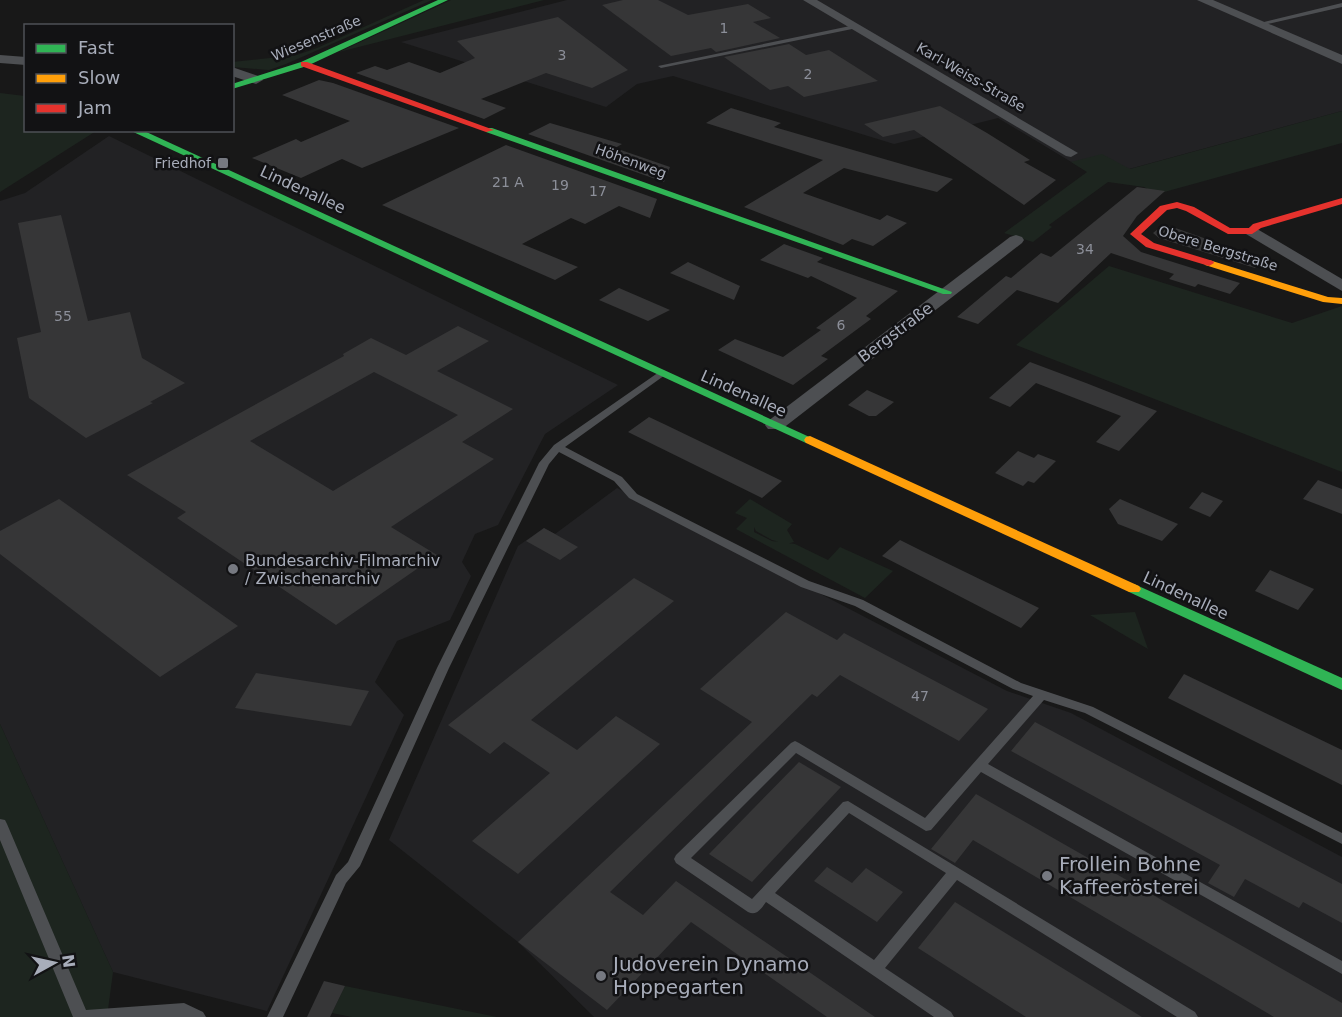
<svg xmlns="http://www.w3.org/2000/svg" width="1342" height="1017" font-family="'DejaVu Sans',sans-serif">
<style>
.built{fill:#222224}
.green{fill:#1d251f}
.building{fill:#363637;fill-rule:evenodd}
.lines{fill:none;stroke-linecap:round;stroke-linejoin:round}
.lane{fill:#4d4f52;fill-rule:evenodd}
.street{fill:#4d4f52;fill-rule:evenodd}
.fast{fill:#30b455;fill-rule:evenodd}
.slow{fill:#ff9f0a;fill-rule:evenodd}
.jam{fill:#e5322d;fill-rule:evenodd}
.poi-dot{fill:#767981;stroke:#121214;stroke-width:2}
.labels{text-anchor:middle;stroke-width:5;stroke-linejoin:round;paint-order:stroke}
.number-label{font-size:14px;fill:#8c8f99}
.far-street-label{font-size:14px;fill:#a8adba;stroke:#121214}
.far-poi-label{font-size:14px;fill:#a8adba;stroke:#121214;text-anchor:end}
.street-label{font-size:16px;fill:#a8adba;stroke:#121214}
.poi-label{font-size:16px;fill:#a8adba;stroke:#121214;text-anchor:start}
.near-poi-label{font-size:20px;fill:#a8adba;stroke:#121214;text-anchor:start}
</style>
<rect width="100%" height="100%" fill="#181818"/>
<g class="built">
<path d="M567,0H1342V111L1129,169L1088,172L998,118L894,144L673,76L637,84L606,107L401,42Z"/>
<path d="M109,136L618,385L545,434L498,525L475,534L462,562L471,576L450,620L397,641L375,682L404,715L267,1011L113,972L0,724V201L25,193Z"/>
<path d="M617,488L1007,691L1071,713L1342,857V1017H594L518,942L389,840L518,546L544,528L555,534Z"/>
</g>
<g class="green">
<path d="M424,0H432L286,64L269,70L233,67L232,62L297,55L317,48Z"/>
<path d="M451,0H544L339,52Z"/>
<path d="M0,93L25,96L26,130L96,131L0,192Z"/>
<path d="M1342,111V143L1157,194L1144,187L1108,182L1049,225L1052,227L1033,242L1004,233L1087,172L1071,162L1102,154L1130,169Z"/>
<path d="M1109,266L1292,323L1342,306V472L1016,345Z"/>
<path d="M750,499L792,524L787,530L794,542L786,544L772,540L756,531L754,527V532L772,541L795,544L828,560L840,547L893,571L865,598L736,529L747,518L735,513Z"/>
<path d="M1135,612L1148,649L1090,615Z"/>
<path d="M0,724L113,972L107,1017H0Z"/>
<path d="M345,986L497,1017H352L332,1013Z"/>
</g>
<g class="building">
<path d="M623,0H658L688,15L748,4L771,18L753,22L780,38L716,52L711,48L671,56L602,5Z"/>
<path d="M558,17L628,70L592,88L546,73L481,99L506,108L484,119L356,73L375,66L387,70L409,62L440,73L475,58L457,41Z"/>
<path d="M789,44L806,55L829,50L878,81L804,97L788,86L770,90L724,57Z"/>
<path d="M319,80L333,83L459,128L362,168L342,159L301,178L252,158L296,139L301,142L350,121L282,95Z"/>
<path d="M940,106L987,133L1030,160L1024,162L1056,180L1024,205L914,130L883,137L864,124Z"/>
<path d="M731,108L781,123L774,127L953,179L937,192L844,168L803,193L880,220L887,215L907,223L873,246L852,239L843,245L744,207L823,160L706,123Z"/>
<path d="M550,123L622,144L615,148L670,167L664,182L528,134Z"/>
<path d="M506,145L657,199L650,218L619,206L585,224L571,218L522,244L578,267L555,280L382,205Z"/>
<path d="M1137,187L1165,191L1137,216L1123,236L1141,252L1240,283L1230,294L1198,284L1195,287L1169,279L1174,274L1111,253L1058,303L1017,290L978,324L957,317L1006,276L1011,278L1041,253L1051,257Z"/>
<path d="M61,215L88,321L130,312L142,358L185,383L150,402L153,403L86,438L29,398L17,338L41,332L18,223Z"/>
<path d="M1164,224L1215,242L1211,246L1261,261L1255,268L1159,238L1153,233Z"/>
<path d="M784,244L823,258L817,262L898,291L866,316L871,319L821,356L828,359L793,385L718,350L735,339L783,357L821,330L816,328L857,298L811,276L808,278L760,260Z"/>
<path d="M688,262L740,286L734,300L670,273Z"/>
<path d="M619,288L670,310L648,321L599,300Z"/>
<path d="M458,326L489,341L437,371L513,409L462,442L494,459L391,527L437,555L336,625L177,518L186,512L127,475L344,356L343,354L371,338L406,355ZM374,372L458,415L333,491L250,441Z"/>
<path d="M1030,362L1086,383L1157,411L1119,451L1096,442L1121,416L1036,383L1010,407L989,398Z"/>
<path d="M867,390L894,402L876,416H869L848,405Z"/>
<path d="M649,417L666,425L782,481L762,498L628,432Z"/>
<path d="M1018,451L1034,458L1038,454L1056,461L1034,483L1028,481L1023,486L995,473Z"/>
<path d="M1318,480L1342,489V514L1303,499Z"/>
<path d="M1202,492L1223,501L1210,517L1189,508Z"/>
<path d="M59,499L238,626L160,677L0,554V531Z"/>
<path d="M1120,499L1178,524L1162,541L1118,524L1109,509Z"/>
<path d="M544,528L555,534L578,547L560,560L526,541Z"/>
<path d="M900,540L922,551L1039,608L1021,628L882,556Z"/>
<path d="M1270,570L1314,589L1298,610L1255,591Z"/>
<path d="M634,578L674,601L531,720L577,750L616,716L660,744L518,874L472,841L550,773L504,742L490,754L448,725Z"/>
<path d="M786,612L837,640L844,633L988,709L959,741L840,675L817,697L812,694L610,892L643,915L676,881L875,1017H827L691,922L607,1010L518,942L752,722L700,689Z"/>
<path d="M256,673L369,691L351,726L235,708Z"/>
<path d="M1184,674L1342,750V785L1168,698Z"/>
<path d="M1035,722L1342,884V923L1303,902L1299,908L1245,879L1234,897L1208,883L1220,865L1011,751Z"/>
<path d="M799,762L841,787L752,882L709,854Z"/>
<path d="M976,794L1342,1003V1017H1274L973,840L955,863L931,849Z"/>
<path d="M827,867L852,883L866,868L903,892L877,922L814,881Z"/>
<path d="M955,902L1142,1017H1026L918,948Z"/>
<path d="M324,981L345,986L330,1017H307Z"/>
</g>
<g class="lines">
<g class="lane">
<path d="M1342,3V7L1259,26L1256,24Z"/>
<path d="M855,25L857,26V28L661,68L658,66Z"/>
<path d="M662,370L665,371L667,373L665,375L565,447L622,477L637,494L809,581L863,600L1021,683L1093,707L1342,833V844L1085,713L1044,700L988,764L1342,961V974L981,772L931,830L926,831L796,753L691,858L752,899L843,802L848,801L1195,1012L1198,1017H1177L957,880L885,968L951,1012L954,1017H934L766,902C761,909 757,916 748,912L676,863L674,859L676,855L791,743L795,741L799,743L925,818L1033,696L1013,689L855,606L801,587L629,498L614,481L559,452L549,464L449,668L360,866L346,883L283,1017H267L336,875L348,862L437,668L539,463L554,445ZM849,813L946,873L874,960L775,893Z"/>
<path d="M0,819L5,820L7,824L86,1010L184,1003L203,1012L206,1017H73L0,840Z"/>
</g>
<g class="street">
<path d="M803,0H817L1078,153L1071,157L1066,156Z"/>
<path d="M1197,0H1213L1342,55V64Z"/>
<path d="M0,55L26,57V65L0,63Z"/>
<path d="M232,67L261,77L263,80L256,84L232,76Z"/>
<path d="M1252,226L1342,279V291L1246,234L1244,231Z"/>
<path d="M1016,235L1022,237L1024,240L1022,243L782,429H768L765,425L768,421L1010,237Z"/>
</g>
<g class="fast">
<path d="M438,0H448L307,66L232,89V84L301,62Z"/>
<path d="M486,128H492L952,292L951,294H943L486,132Z"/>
<path d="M129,130H142L816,440L814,443H806Z"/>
<path d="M1134,584L1342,678V690L1129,592L1127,589Z"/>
</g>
<g class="slow">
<path d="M1209,260L1328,297L1342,298V304L1323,302L1205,265L1204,263Z"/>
<path d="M810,436L1139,586L1141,589L1139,592H1129L806,443L804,440L806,437Z"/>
</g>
<g class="jam">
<path d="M301,62H307L494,130L486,132L301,66Z"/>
<path d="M1342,198V204L1261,228L1252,234H1228L1186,211L1177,208L1167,210L1141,234L1154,243L1213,261L1214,263L1209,266L1146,247L1130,234L1160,206L1177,202L1194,207L1230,228H1249L1253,224Z"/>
</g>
</g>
<g class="poi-dot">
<rect x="217" y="157" width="12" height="12" rx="3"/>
<circle cx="233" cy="569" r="6"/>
<circle cx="1047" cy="876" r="6"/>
<circle cx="601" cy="976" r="6"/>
</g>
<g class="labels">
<g class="number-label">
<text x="724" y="33">1</text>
<text x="562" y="60">3</text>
<text x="808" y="79">2</text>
<text x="508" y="187">21 A</text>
<text x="560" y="190">19</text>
<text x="598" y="196">17</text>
<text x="1085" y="254">34</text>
<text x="63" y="321">55</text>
<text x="841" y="330">6</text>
<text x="920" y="701">47</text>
</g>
<g class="far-street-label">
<text transform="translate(316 38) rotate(-23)" y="5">Wiesenstraße</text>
<text transform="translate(971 77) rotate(30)" y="5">Karl-Weiss-Straße</text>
<text transform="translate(631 161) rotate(20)" y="5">Höhenweg</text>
<text transform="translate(1218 248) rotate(17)" y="5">Obere Bergstraße</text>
</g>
<g class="far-poi-label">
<text x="211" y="168">Friedhof</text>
</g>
<g class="street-label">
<text transform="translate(303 189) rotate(25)" y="6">Lindenallee</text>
<text transform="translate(895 332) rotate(-37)" y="6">Bergstraße</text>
<text transform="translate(744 393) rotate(24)" y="6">Lindenallee</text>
<text transform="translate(1186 595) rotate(25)" y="6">Lindenallee</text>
</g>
<g class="poi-label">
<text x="245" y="566">Bundesarchiv-Filmarchiv<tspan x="245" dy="18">/ Zwischenarchiv</tspan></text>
</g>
<g class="near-poi-label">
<text x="1059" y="871">Frollein Bohne<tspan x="1059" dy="23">Kaffeerösterei</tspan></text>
<text x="613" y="971">Judoverein Dynamo<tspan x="613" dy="23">Hoppegarten</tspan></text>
</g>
</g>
<rect x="24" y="24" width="210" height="108" fill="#121214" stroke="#4e5056" stroke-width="1.5"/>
<rect x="36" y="44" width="30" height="9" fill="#30b455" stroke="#4e5056" stroke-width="1.5"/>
<text x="78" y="54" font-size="18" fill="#a8adba">Fast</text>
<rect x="36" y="74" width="30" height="9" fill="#ff9f0a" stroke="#4e5056" stroke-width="1.5"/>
<text x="78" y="84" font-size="18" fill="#a8adba">Slow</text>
<rect x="36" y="104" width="30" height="9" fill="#e5322d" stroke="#4e5056" stroke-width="1.5"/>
<text x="78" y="114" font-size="18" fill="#a8adba">Jam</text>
<g transform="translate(54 963) rotate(82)" stroke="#121214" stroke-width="4.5" paint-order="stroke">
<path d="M0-4.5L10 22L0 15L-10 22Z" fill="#a8adba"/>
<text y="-9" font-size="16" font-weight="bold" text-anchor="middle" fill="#a8adba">N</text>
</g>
</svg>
